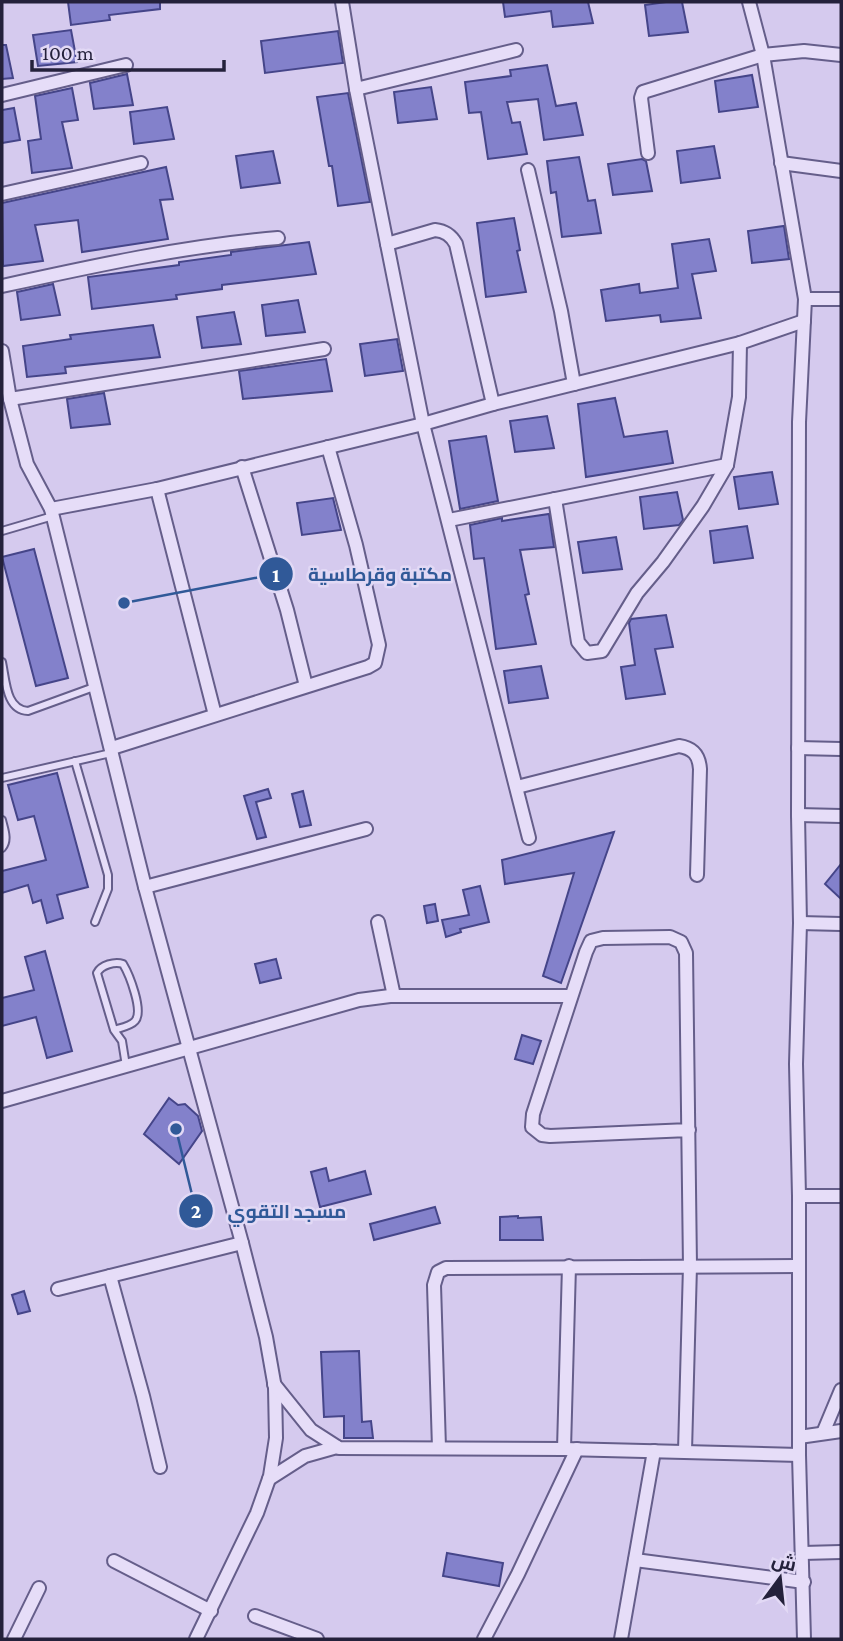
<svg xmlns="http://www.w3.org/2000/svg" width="843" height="1641" font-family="'Crimson Pro',Cairo,serif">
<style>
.building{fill:#8381cb;stroke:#454589;stroke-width:2}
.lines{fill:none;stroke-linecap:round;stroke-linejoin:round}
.lane-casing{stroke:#655e8a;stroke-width:10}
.street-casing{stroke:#655e8a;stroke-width:16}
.lane{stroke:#e6ddf8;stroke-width:6}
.street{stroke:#e6ddf8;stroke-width:12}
.leader{fill:none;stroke:#305998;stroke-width:2.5}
.callout-dot{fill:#305998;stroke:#e2d9f5;stroke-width:2.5}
.mark-label{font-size:21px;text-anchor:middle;font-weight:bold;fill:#fff}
.callout-label{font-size:19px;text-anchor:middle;font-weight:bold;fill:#305998;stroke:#e2d9f5;stroke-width:5;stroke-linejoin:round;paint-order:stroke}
</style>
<rect width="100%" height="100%" fill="#d5caee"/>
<g class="building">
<path d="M68,2H160V9L109,15L110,20L71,25Z"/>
<path d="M503,2H588L593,23L553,27L551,11L505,17Z"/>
<path d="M666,2H682L688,32L649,36L645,5Z"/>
<path d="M71,30L77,62L38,66L33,35Z"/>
<path d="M338,31L343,63L265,73L261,41Z"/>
<path d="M2,45H6L13,78L2,79Z"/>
<path d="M547,65L556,106L576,103L583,135L544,140L538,99L507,102L512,123L520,122L527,154L488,159L481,112L469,113L465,82L511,76L510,70Z"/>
<path d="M127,74L133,105L94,109L90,83Z"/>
<path d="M752,75L758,107L719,112L715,81Z"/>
<path d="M431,87L437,119L398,123L394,92Z"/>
<path d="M72,88L78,120L62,122L72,168L32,173L28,141L41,139L35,96Z"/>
<path d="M348,93L370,202L338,206L332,166H329L317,97Z"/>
<path d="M167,107L174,139L134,144L130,112Z"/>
<path d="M14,108L20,140L2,143V110Z"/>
<path d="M714,146L720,178L681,183L677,151Z"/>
<path d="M273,151L280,183L241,188L236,156Z"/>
<path d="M579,157L588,201L595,200L601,233L562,237L556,192L551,193L547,161Z"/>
<path d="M642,159L646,161L652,191L613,195L608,164Z"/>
<path d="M166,167L173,199L160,200L168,239L82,252L78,220L35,225L43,261L3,266L2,203Z"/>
<path d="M514,218L520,250L517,251L526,292L486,297L477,223Z"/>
<path d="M784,226L789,259L752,263L748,231Z"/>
<path d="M709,239L716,271L692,274L701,318L661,322L660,315L606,321L601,290L639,284L640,293L678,288L672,244Z"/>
<path d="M309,242L316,274L222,285V289L176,295L177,299L92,309L88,277L179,265V262L231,255V252Z"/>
<path d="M53,284L60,315L21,320L17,292Z"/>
<path d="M298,300L305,332L266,336L262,305Z"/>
<path d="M234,312L241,344L202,348L197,317Z"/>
<path d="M153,325L160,357L65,367L66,373L27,377L23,346L71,339L70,335Z"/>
<path d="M397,339L403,371L365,376L360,344Z"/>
<path d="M326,359L332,391L243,399L239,371Z"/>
<path d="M104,393L110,424L71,428L67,399Z"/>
<path d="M615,398L624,437L667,431L673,463L586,477L578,404Z"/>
<path d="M547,416L554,448L515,452L510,421Z"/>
<path d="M486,436L498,501L460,509L449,441Z"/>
<path d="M772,472L778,504L739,509L734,477Z"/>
<path d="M677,492L683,520L679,525L644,529L640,497Z"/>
<path d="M333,498L341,530L302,535L297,503Z"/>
<path d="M549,514L554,547L520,550L529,594L525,595L536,644L496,649L484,558L474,559L470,525L502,518V521Z"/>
<path d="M747,526L753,558L714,563L710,531Z"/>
<path d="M616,537L622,569L583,573L578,542Z"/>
<path d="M34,549L68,678L36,686L2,557Z"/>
<path d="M666,615L673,647L655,649L665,694L626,699L621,667L635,665L629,623L631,619Z"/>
<path d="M541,666L548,698L509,703L504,671Z"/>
<path d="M57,773L88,887L57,895L63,918L47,923L41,900L33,903L28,885L2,893V871L46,860L34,816L18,820L8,785Z"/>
<path d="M268,789L271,798L256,802L266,837L257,839L244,796Z"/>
<path d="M303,791L311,825L300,827L292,794Z"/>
<path d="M614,832L561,983L543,976L574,873L505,884L502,860Z"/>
<path d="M841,864V899L825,884Z"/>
<path d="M480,886L489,922L460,929L461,932L446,937L442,920L469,915L463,890Z"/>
<path d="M435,904L438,921L427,923L424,906Z"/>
<path d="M45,951L72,1051L47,1058L36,1017L2,1026V998L34,990L25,957Z"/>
<path d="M276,959L281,978L260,983L255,964Z"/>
<path d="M522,1035L541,1041L533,1064L515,1059Z"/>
<path d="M169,1098L178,1105L185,1104L198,1116L202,1131L179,1164L144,1134Z"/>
<path d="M326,1168L329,1181L365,1171L371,1194L320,1207L311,1172Z"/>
<path d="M435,1207L440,1223L374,1240L370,1224Z"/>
<path d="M518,1216V1218L541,1217L543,1240H500V1217Z"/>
<path d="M24,1291L30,1311L18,1314L12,1295Z"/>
<path d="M359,1351L362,1422L371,1421L373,1438H344V1416L324,1417L321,1352Z"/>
<path d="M447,1553L503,1563L499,1586L443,1576Z"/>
</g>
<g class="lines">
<defs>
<g id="lane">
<path d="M2,531L53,516"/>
<path d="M2,662C6,681 6,710 28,711L94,687"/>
<path d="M75,761L108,875V889L95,922"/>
<path d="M2,778L111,753"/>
<path d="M2,820C4,829 9,840 2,848"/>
<path d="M114,1030C120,1028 131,1026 135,1021C144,1011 129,974 123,964C115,961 101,965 97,973L114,1030L122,1041L126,1066"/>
</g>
<g id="street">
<path d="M342,2L356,89L423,424L529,838"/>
<path d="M749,2L763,55L805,299L799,422L798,815L800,923L796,1064L799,1196V1455L804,1639"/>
<path d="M356,89L516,50"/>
<path d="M2,95L126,65"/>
<path d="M648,153L641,98L643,92L763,55L804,51L841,55"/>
<path d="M781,163L841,171"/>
<path d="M528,170L561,311L574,384"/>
<path d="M2,194L141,163"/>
<path d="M387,244L435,230C445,231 451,235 456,244L493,404"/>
<path d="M2,286C93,266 184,246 278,238"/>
<path d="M805,299H841"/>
<path d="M2,351L10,399L27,464L51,509L145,887L242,1243L266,1337L275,1388L276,1438L270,1476L257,1513L196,1639"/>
<path d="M10,399L324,349"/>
<path d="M242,467L287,610L306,686"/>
<path d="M157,489L215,715"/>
<path d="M555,499L578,642L587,653L602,651L637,593L663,562L703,506L727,465L739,397L740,343"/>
<path d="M51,509L157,489L423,424L493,404L740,343L804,321"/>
<path d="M449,520L727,465"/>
<path d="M112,748L368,667L375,663L379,645L356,545L328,447"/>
<path d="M798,748L841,749"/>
<path d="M517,787L679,746C693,748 699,755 700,769L697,875"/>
<path d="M798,815L841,816"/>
<path d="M145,887L366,829"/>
<path d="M378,922L394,996"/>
<path d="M800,923L841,924"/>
<path d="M2,1101L359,1000L390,996H571"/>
<path d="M799,1196H841"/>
<path d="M110,1276L143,1396L160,1467"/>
<path d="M58,1289L242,1243"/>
<path d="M274,1384L311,1430L339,1448L564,1449L799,1455"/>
<path d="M823,1433L841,1390"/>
<path d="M799,1437L841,1431"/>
<path d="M439,1448L434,1285L438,1272L446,1268L797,1266"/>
<path d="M564,1449L569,1266"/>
<path d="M685,1451L690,1266L686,953L681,942L670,937L603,938L591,941L586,952L533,1114L532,1127L542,1135L550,1136L689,1130"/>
<path d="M269,1479L305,1456L337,1447"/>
<path d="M803,1553L841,1552"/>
<path d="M635,1560L804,1582"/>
<path d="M114,1561L211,1611"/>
<path d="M255,1616L317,1639"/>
<path d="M14,1639L39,1588"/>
<path d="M484,1639L518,1574L577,1449"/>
<path d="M621,1639L654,1451"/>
</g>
</defs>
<use href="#lane" class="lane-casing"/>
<use href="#street" class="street-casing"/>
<use href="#lane" class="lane"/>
<use href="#street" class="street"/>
</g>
<path class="leader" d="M124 603L276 574M176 1129L196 1211"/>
<g class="callout-dot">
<circle cx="124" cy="603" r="7"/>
<circle cx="176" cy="1129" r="7"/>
<circle cx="276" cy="574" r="18"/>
<circle cx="196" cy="1211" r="18"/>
</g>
<g class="mark-label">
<text x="276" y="582">1</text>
<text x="196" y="1218">2</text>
</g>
<g class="callout-label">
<text x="380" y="581">مكتبة وقرطاسية</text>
<text x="287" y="1218">مسجد التقوي</text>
</g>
<rect width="843" height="1641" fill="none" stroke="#24213b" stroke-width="7"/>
<g transform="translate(780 1578) rotate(15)" stroke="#e2d9f5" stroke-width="5" paint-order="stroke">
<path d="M0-5L12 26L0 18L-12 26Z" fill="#24213b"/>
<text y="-10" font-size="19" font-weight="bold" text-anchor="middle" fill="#24213b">ش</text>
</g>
<path d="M32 60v10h192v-10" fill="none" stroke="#24213b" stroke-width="3.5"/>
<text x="42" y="60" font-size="21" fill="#24213b" stroke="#e2d9f5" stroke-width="5" paint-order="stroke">100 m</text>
</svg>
